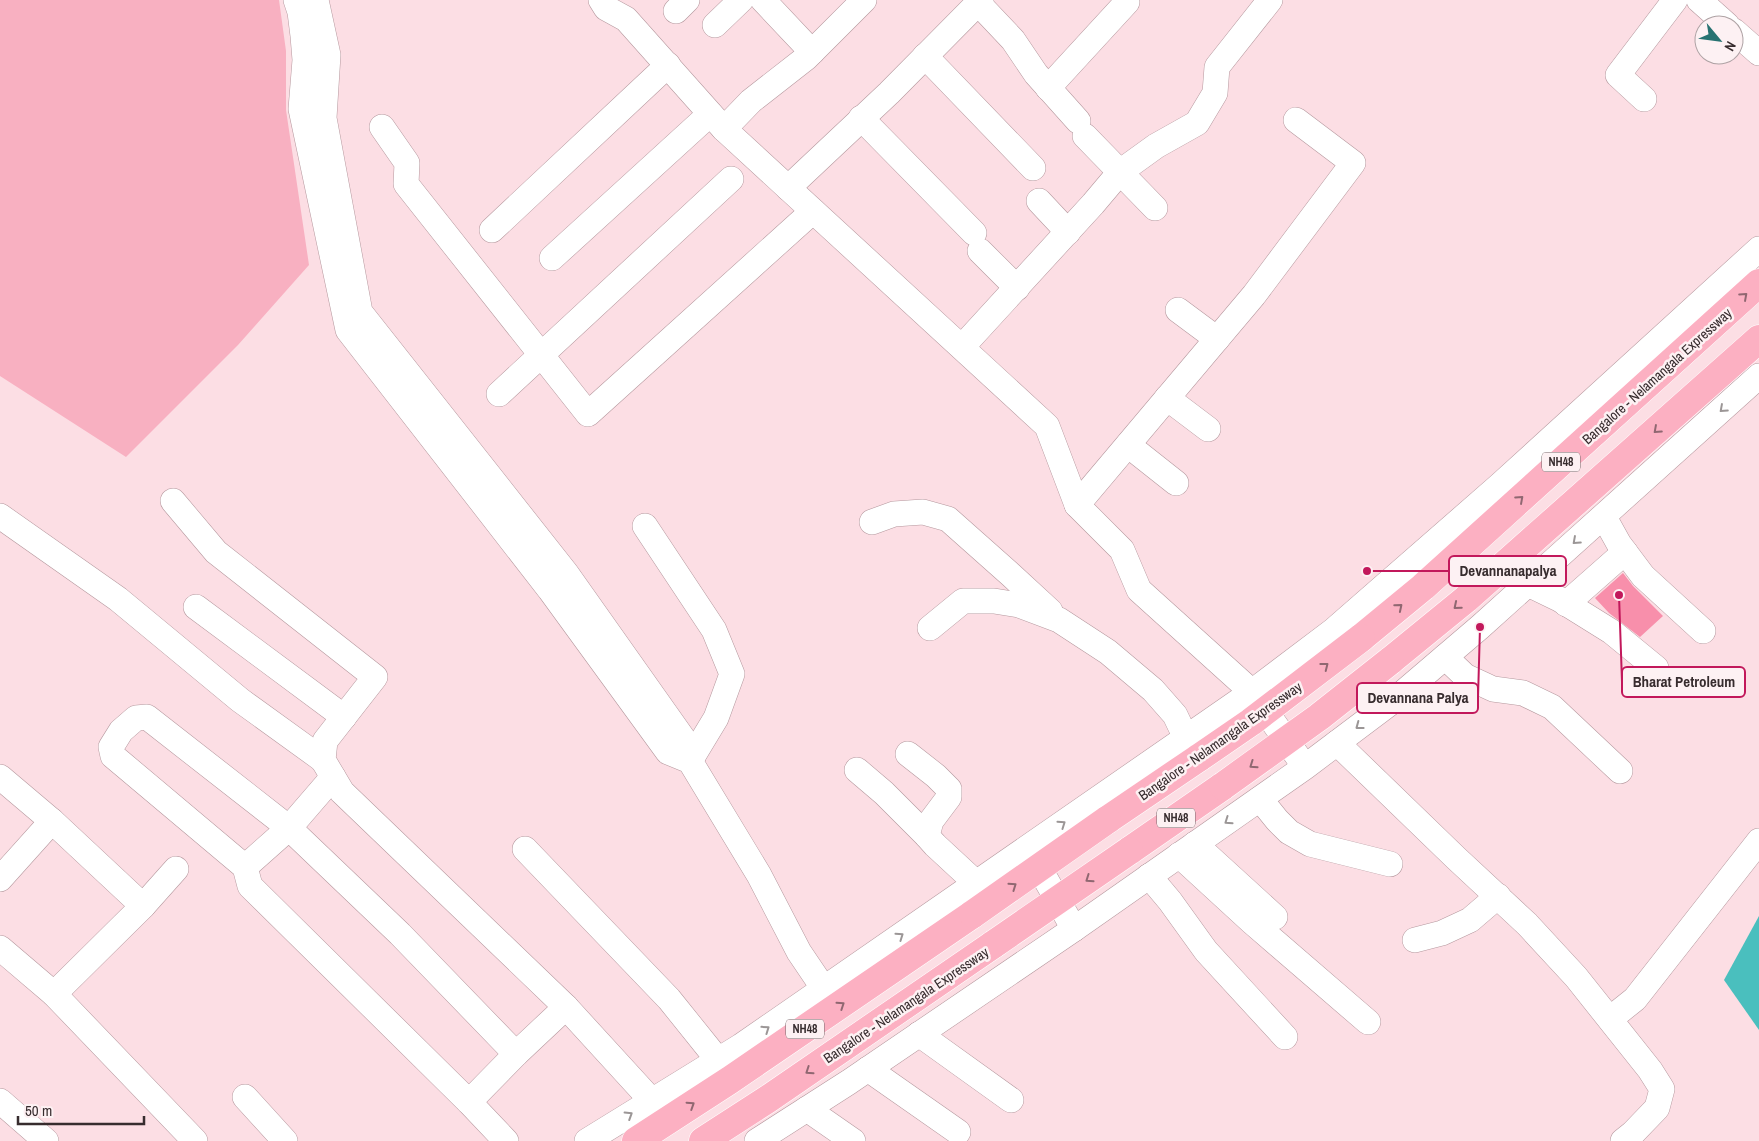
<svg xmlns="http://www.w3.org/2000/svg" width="1759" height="1141" font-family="'Archivo Narrow',sans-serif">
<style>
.green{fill:#f8b0c1}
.water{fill:#4abfbe}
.building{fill:#f88fab}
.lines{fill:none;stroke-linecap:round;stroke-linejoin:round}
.minor-casing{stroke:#b5989e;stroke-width:26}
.highway-casing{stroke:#fff;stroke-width:29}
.minor{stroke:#fff;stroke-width:25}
.highway{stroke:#fcb0c2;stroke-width:28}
.highway-bridge-casing{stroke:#fff;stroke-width:29;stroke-linecap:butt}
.highway-bridge{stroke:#fcb0c2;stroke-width:28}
.oneway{stroke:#906771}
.oneway2{stroke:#9b9696}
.labels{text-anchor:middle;stroke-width:5;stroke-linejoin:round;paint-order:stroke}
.shield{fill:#fdf1f3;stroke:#726769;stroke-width:1}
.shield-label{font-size:12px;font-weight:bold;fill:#372c2e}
.street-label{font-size:14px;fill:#372c2e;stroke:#fdf1f3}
.leader{fill:none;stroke:#c2185b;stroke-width:2}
.callout-dot{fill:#c2185b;stroke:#fdf1f3;stroke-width:2}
.callout{fill:#fdf1f3;stroke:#c2185b;stroke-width:2}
.callout-label{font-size:15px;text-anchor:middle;font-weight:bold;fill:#372c2e}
</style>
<rect width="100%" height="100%" fill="#fcdee4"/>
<path class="green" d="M0,0H279L286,51V110L309,265L238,345L126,457L0,376Z"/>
<path class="water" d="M1759,916V1030L1724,980Z"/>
<path class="building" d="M1623,573L1633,586L1663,616L1640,637L1609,613L1595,598Z"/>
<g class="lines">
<defs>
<g id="minor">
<path d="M296,0L300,12L303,36L305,60L301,109L348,330L550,590L668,752L690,761L759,875L799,952L824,989"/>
<path d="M316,0L328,55L324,118L360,312L566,573L694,754"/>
<path d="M601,0L606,8L626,19L724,129L1047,426L1077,505L1122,550L1139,590L1252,692L1298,757"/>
<path d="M763,0L812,52"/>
<path d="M1699,0L1727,25"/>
<path d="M978,3L1013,40L1036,74L1078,121"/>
<path d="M676,11L687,0"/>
<path d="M715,25L741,0"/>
<path d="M1734,31L1759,53"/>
<path d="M925,56L1033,168"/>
<path d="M1048,88L1127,2"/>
<path d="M1644,99L1618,75L1675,0"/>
<path d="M861,118L974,233"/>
<path d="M382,127L407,163L406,184L588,414L813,211"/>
<path d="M724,129L751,101L806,58L864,0"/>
<path d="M1085,136L1155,208"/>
<path d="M788,188L889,93L981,0"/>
<path d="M1039,201L1068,232"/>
<path d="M492,230L668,65"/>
<path d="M980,251L1017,288"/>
<path d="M552,258L710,114"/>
<path d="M1178,310L1217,339"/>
<path d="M962,347L1093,204L1120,172L1156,146L1197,123L1215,93L1217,67L1270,0"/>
<path d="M499,394L731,179"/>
<path d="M1167,398L1208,429"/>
<path d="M1128,445L1176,483"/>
<path d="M173,501L216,552L375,677L325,741L323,760L342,792L566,1007L652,1101"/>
<path d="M1077,505L1254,295L1353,163L1296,120"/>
<path d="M0,516L118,599L240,700L323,760"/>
<path d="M1604,517L1619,544L1643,576L1703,631"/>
<path d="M872,522L894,514L923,512L948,519L1011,575L1050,611"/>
<path d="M645,526L714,630L732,674L716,718L690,761"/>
<path d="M1528,584L1559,599L1612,632L1656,668"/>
<path d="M1566,604L1625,552"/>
<path d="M196,607L344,717"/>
<path d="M930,628L963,601H994L1019,605L1059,620L1108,652L1153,690L1175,715L1186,738"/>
<path d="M1445,657L1465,676L1493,689L1523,693L1552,707L1620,771"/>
<path d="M1337,743L1456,858L1527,924L1576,977L1650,1070L1662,1089L1657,1108L1633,1133L1623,1141"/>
<path d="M908,754L936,776L949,789V797L931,821L927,836L935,845L976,883"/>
<path d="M857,770L884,793L927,836"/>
<path d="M0,777L52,821L143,906L54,994"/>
<path d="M1260,799L1277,820L1289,832L1310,844L1390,864"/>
<path d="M1195,844L1275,917"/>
<path d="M525,849L669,999L718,1060"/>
<path d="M1029,850L1074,929"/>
<path d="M1179,855L1252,922L1368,1022"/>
<path d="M245,867L289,828L333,777"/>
<path d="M1149,876L1170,901L1206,951L1285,1037"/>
<path d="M0,879L52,821"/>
<path d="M143,906L176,869"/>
<path d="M1415,940L1442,933L1470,920L1498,896"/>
<path d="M0,948L54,994L195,1141"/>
<path d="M1610,1019L1635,999L1759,841"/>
<path d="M919,1034L1011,1100"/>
<path d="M868,1069L958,1132"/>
<path d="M245,1097L285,1141"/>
<path d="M0,1101L46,1141"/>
<path d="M469,1102L516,1054L566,1007"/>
<path d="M807,1109L853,1141"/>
<path d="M506,1141L469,1102L250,886L245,867L113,756L111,747L121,731L136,718L147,717L289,828L400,934L516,1054"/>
<path d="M587,1141L741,1046L1252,692L1334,630L1500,485L1759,249"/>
<path d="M757,1141L849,1082L1074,929L1305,767L1398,697L1480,627L1759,376"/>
</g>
<g id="highway">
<path d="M1361,638L1423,587L1759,283"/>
<path d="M1390,661L1466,599L1759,339"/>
<path d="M1107,820L1200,757"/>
<path d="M1129,851L1223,786"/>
<path d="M636,1141L730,1080L973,914"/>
<path d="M703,1141L768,1099L994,944"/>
</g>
</defs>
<use href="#minor" class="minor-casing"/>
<use href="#highway" class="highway-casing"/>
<use href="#minor" class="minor"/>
<use href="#highway" class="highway"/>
<defs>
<g id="highway-bridge">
<path d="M1200,757L1251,722L1361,638"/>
<path d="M1223,786L1319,717L1390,661"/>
<path d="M973,914L1107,820"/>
<path d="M994,944L1129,851"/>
</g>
</defs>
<use href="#highway-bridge" class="highway-bridge-casing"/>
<use href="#highway-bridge" class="highway-bridge"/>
</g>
<defs><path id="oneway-chevron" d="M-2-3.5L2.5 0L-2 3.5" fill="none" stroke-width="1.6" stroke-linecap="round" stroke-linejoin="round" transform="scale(1.25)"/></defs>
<g class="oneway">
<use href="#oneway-chevron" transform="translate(1744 296) rotate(-42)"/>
<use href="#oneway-chevron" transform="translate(1657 430) rotate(138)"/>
<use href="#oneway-chevron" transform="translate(1520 499) rotate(-42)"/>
<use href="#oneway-chevron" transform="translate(1457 606) rotate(140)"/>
<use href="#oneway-chevron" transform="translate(1399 607) rotate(-40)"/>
<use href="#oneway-chevron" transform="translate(1325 666) rotate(-38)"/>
<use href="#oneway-chevron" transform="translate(1253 765) rotate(145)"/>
<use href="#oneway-chevron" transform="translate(1089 879) rotate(145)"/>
<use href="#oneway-chevron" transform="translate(1013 886) rotate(-35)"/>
<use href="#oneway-chevron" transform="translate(841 1005) rotate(-34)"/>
<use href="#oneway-chevron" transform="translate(809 1071) rotate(146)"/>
<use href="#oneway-chevron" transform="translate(691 1105) rotate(-33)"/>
</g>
<g class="oneway2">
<use href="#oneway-chevron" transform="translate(1723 409) rotate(138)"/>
<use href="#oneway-chevron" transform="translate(1576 541) rotate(138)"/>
<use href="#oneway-chevron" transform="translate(1359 726) rotate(143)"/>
<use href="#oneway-chevron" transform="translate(1228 821) rotate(145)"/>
<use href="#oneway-chevron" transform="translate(1062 824) rotate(-35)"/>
<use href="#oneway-chevron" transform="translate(900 936) rotate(-35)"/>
<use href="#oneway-chevron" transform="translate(766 1029) rotate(-35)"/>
<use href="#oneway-chevron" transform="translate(629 1115) rotate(-32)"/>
</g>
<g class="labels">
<g class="shield">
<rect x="1542" y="452.5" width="38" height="19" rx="4"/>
<rect x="1157" y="808.5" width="38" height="19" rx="4"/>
<rect x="786" y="1019.5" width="38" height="19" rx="4"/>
</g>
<g class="shield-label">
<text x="1561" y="466">NH48</text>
<text x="1176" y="822">NH48</text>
<text x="805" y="1033">NH48</text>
</g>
<g class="street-label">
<text transform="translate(1657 376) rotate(-42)" y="5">Bangalore - Nelamangala Expressway</text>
<text transform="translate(1220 741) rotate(-35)" y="5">Bangalore - Nelamangala Expressway</text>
<text transform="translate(906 1005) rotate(-34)" y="5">Bangalore - Nelamangala Expressway</text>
</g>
</g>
<path class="leader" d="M1367 571L1449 571M1619 595L1622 682M1480 627L1478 698"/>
<g class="callout-dot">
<circle cx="1367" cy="571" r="5"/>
<circle cx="1619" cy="595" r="5"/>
<circle cx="1480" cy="627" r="5"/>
</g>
<g class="callout">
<rect x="1449" y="556" width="117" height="30" rx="5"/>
<rect x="1622" y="667" width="123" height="30" rx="5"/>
<rect x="1357" y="683" width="121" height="30" rx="5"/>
</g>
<g class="callout-label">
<text x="1508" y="576">Devannanapalya</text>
<text x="1684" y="687">Bharat Petroleum</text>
<text x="1418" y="703">Devannana Palya</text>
</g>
<g transform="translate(1719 40) rotate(119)"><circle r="24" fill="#fdf1f3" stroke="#aea2a4"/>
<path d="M0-4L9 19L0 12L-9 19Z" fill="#277271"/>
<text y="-8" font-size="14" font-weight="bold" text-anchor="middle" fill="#372c2e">N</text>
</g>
<path d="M18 1116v8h126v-8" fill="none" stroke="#372c2e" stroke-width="2.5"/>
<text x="25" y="1116" font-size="15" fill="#372c2e" stroke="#fdf1f3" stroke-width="4" paint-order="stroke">50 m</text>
</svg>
